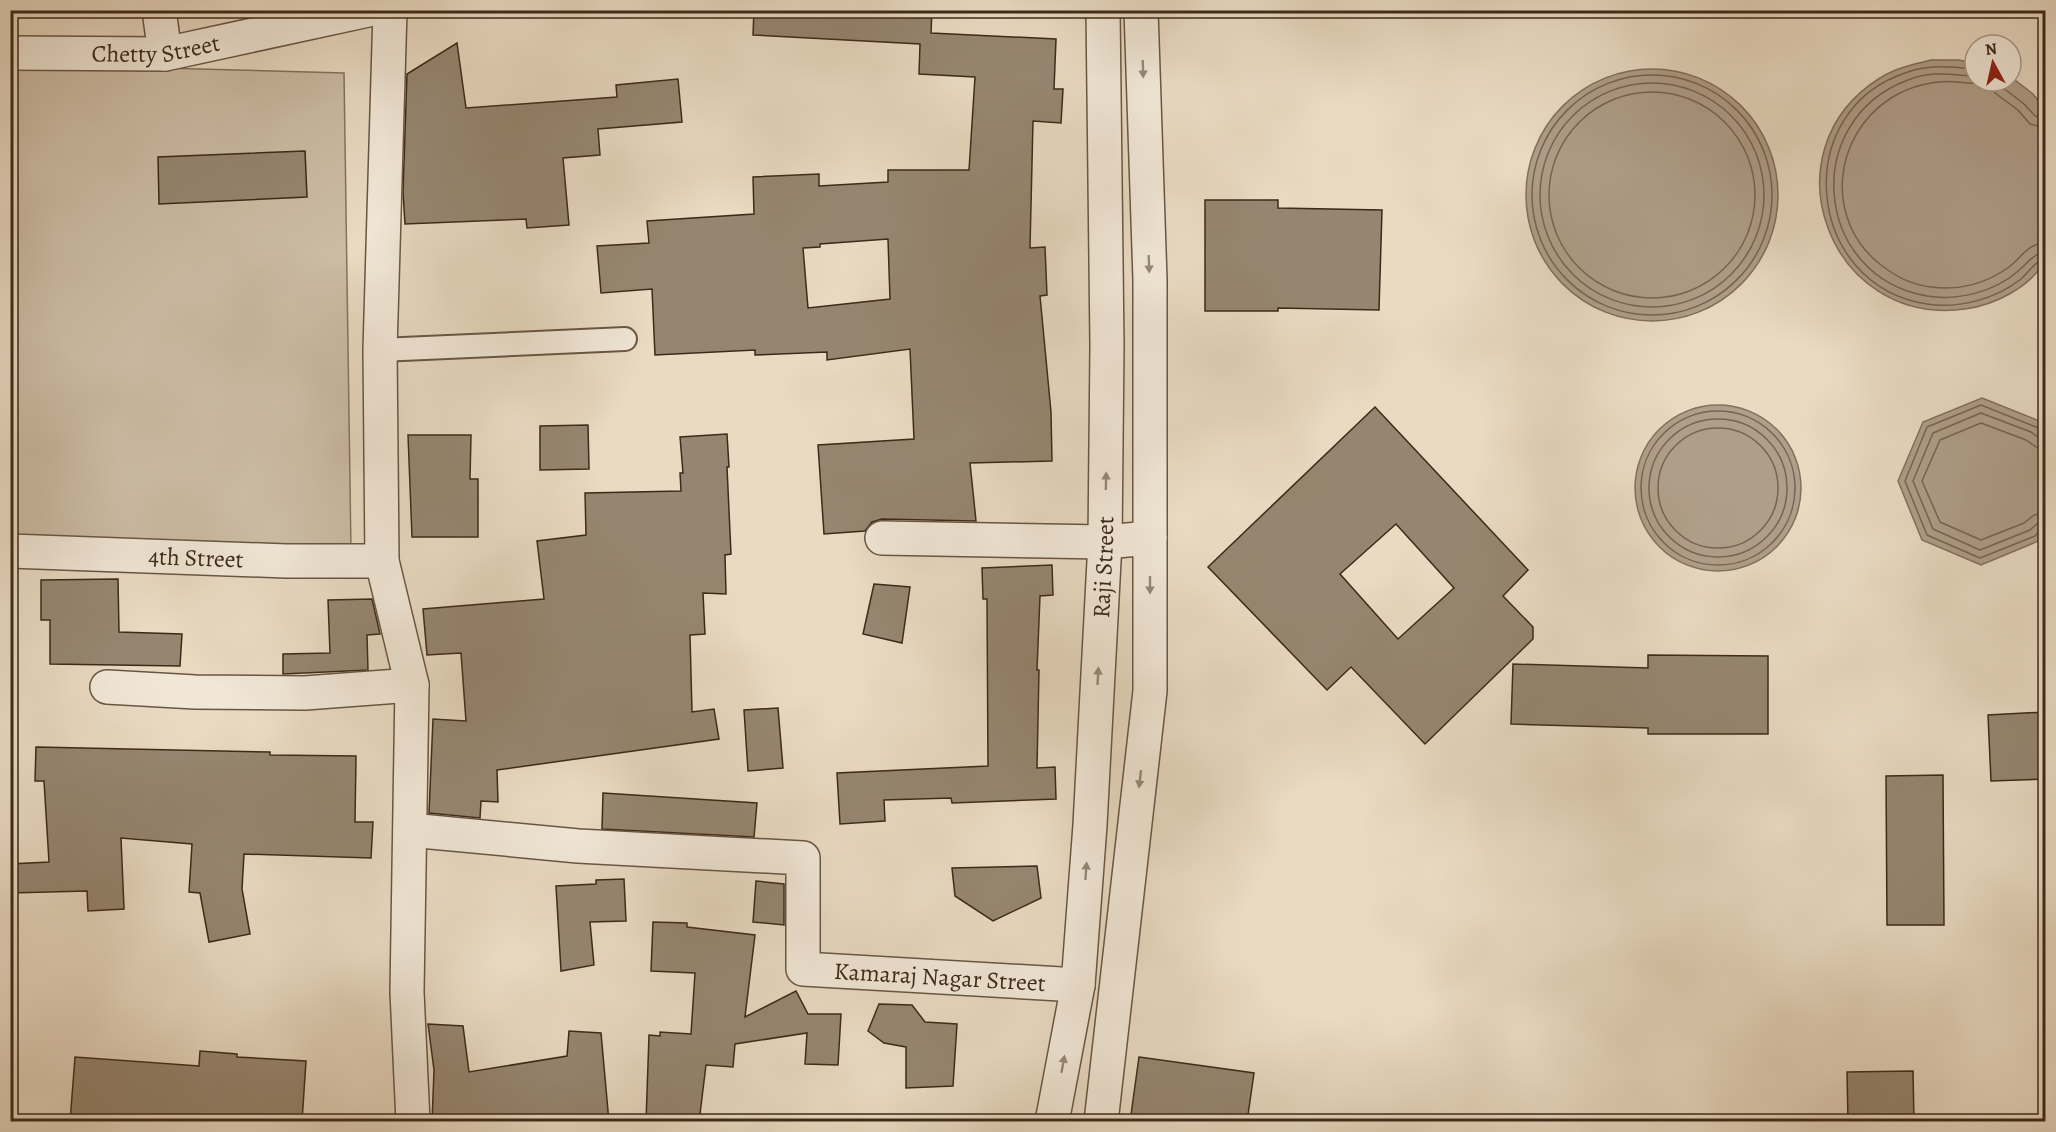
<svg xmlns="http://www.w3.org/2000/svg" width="2056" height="1132" font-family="Alegreya,serif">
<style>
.green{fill:#ccbca5;stroke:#847360;stroke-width:1.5}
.water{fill:#af9e89;stroke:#81705d;stroke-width:1.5}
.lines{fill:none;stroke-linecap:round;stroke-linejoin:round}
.shore{stroke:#766452;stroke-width:1.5}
.building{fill:#968671;stroke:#3d2a1a;stroke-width:1.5;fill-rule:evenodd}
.service-casing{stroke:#685644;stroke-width:26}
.minor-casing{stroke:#685644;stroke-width:36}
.tertiary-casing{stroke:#685644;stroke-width:36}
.service{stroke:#f1e7d7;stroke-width:22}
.minor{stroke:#f1e7d7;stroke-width:33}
.tertiary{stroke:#f1e7d7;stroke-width:33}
.oneway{fill:#978878}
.labels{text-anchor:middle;stroke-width:4.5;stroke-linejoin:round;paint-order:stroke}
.street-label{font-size:24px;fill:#3d2a1a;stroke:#f1e7d7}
</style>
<rect width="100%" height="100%" fill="#e9dac2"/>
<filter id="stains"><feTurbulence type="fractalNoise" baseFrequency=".00333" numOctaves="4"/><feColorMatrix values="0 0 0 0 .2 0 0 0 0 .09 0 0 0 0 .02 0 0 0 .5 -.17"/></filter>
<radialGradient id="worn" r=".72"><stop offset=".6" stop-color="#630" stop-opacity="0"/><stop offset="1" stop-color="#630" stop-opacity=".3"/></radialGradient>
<path class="green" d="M11,64L344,73L351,551L11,535Z"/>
<g class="water">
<path d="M1931,60H1959L1975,63V81H2011V77L2033,94L2045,109V262C2028,288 1995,305 1965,309C1830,328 1763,151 1880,78C1896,68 1914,64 1931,60Z"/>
<circle cx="1652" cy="195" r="126"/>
<path d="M1982,398L2042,422L2046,432V529L2041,540L1981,565L1922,540L1898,481L1923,422Z"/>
<circle cx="1718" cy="488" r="83"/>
</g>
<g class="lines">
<g class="shore">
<path d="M1975,69C1950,67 1932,64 1908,72C1789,109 1804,285 1927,304C1958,309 1996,299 2021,279C2029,272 2036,260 2046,259"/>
<circle cx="1652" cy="195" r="120"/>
<path d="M1975,76C1950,75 1933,70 1908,80C1800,120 1813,276 1927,296C1957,301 1994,292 2017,272C2026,265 2033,253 2046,252"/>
<path d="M1998,81L2002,87L2024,104L2035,116L2046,119"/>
<circle cx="1652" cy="195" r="112"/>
<circle cx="1652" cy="195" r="103"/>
<path d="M2046,128L2030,124L2018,110L1995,93L1988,82C1976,85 1969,83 1957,82C1934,80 1910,86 1891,98C1832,136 1824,221 1881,265C1895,276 1912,285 1931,287C1958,291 1986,284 2009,267C2021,258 2028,243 2046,243"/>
<circle cx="1718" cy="488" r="77"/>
<circle cx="1718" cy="488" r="69"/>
<circle cx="1718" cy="488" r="60"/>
<path d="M2046,431L1981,405L1927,427L1905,481L1927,535L1980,558L2035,536L2040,530L2046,529"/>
<path d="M2046,439L2039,438L2031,432L1981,413L1933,433L1913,481L1933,529L1980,550L2030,530L2038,523L2046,522"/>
<path d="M2046,448L2036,447L2026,440L1981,423L1940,440L1922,481L1940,522L1981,540L2024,523L2034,515L2046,513"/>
</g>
</g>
<g class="building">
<path d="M754,10H932L931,33L1056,39L1054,89H1063L1061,123L1033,121L1030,248L1045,247L1047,295L1040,296L1051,412L1052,461L970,463L976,521L882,519L872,522L865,531L824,534L818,445L914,439L910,349L827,360V352L755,355V350L655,355L652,289L601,293L597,246L649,243L647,221L754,214L753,177L819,174V186L888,182V170H969L975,77L919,74L920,44L753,35ZM888,239L890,299L808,308L803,248L820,247V244Z"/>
<path d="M457,43L466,108L617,97L616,85L678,79L682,122L598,129L600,155L563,158L569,225L527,228L526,219L405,224L403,192L407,74Z"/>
<path d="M305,151L307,197L159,204L158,157Z"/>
<path d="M1205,200H1278V208L1382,210L1379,310L1278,308V311H1205Z"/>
<path d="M1375,407L1528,570L1503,596L1533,627V639L1425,744L1351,667L1327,690L1208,567ZM1396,524L1454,588L1398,639L1340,574Z"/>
<path d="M588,425L589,469L540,470V426Z"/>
<path d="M727,434L729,467H727L731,554L725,555L726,594L703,593L705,634L690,635L692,712L714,709L719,739L497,770L498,802L481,801L480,818L429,813L433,719L466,721L461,653L427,655L423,609L544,599L537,541L586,535L585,493L681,491L680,473H683L680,437Z"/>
<path d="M408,435H471L470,479H478V537H412Z"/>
<path d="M1052,565L1053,595L1040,596L1037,670H1039L1037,768L1055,767L1056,799L952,803L951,798L884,800L885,821L840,824L837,773L988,766L987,599H983L982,568Z"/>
<path d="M118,579L119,632L182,634L180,666L50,664V620H41V580Z"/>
<path d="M874,584L910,587L902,643L863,634Z"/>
<path d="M372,599L380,634L367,635L368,670L283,674V654L330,653L328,600Z"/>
<path d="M1648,655L1768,656V734H1648V728L1511,724L1513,664L1648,668Z"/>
<path d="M778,708L783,768L748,771L744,710Z"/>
<path d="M2046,712V779L1991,781L1988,715Z"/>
<path d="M36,747L270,752V755L356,756L355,822H373L371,858L244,854L242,889L250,934L209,942L200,893L189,892L192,844L121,838L124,909L88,911L87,891L10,893V864L49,862L44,781H35Z"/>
<path d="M1943,775L1944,925H1887L1886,776Z"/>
<path d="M603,793L757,803L754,837L602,829Z"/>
<path d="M1037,866L1041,898L993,921L955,896L952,868Z"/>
<path d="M624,879L626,921L590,922L594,965L561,971L556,886L596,884V880Z"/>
<path d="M756,881L784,884V925L753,922Z"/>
<path d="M653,922L687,923V927L755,935L745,1017L796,991L808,1014H841L838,1065L805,1064L807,1033L735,1044L733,1067L706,1065L699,1122H646L649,1035L660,1036V1032L691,1034L695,973L651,971Z"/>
<path d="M879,1004L912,1005L925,1022L957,1024L953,1086L906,1088V1047L884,1043L868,1031Z"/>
<path d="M428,1024L463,1026L469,1072L567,1056L569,1031L601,1033L609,1122H432L434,1070Z"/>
<path d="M200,1051L237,1054V1057L306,1061L302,1122H70L75,1057L199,1066Z"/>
<path d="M1139,1057L1254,1073L1247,1122H1130Z"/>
<path d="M1913,1071L1914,1122H1848L1847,1072Z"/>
</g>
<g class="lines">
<defs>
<path id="service" d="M380,350L625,339"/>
<g id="minor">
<path d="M159,10L165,54"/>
<path d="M390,10L380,350L382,561L412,685L407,992L413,1122"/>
<path id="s1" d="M10,53L165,54L368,10"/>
<path d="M882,538L1105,542L1150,538"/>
<path id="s2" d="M10,551L286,561H382"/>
<path d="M107,687L195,692L305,693L412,685"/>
<path id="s3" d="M410,830L578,846L803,858V969L1078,985"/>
</g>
<g id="tertiary">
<path id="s4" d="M1052,1122L1078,985L1090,825L1105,542L1107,346L1103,10"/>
<path d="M1101,1122L1150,691V280L1141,10"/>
</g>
</defs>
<use href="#service" class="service-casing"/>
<use href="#minor" class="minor-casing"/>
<use href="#tertiary" class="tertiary-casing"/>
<use href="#service" class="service"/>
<use href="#minor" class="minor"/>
<use href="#tertiary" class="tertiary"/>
</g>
<defs><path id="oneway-solid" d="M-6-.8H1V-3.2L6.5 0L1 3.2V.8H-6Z" transform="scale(1.5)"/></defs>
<g class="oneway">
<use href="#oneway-solid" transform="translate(1143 69) rotate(88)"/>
<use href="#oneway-solid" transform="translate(1149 264) rotate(88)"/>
<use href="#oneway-solid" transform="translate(1106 481) rotate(-89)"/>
<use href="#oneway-solid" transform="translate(1150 585) rotate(90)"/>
<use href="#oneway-solid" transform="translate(1098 676) rotate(-87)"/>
<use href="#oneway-solid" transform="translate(1140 779) rotate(97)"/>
<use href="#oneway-solid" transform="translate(1086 871) rotate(-86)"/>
<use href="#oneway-solid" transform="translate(1063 1064) rotate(-80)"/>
</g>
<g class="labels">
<g class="street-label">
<text dy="8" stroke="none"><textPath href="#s1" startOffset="146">Chetty Street</textPath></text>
<text dy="8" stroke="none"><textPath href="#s2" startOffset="186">4th Street</textPath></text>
<text dy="8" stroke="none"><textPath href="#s4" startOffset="558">Raji Street</textPath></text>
<text dy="8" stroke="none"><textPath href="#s3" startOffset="642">Kamaraj Nagar Street</textPath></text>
</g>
</g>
<rect width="2056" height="1132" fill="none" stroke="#e9dac2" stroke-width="36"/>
<rect x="12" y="12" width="2032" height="1108" fill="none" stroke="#3d2a1a" stroke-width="3"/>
<rect x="18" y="18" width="2020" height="1096" fill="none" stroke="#3d2a1a" stroke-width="1.5"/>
<g transform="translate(1993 63) rotate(352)"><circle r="28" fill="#f1e7d7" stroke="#a99b8b" stroke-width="1.5"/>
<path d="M0-4.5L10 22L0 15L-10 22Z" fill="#8f2418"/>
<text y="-9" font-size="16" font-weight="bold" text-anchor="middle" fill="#3d2a1a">N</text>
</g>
<rect width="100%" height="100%" filter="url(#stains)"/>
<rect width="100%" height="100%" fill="url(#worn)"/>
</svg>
